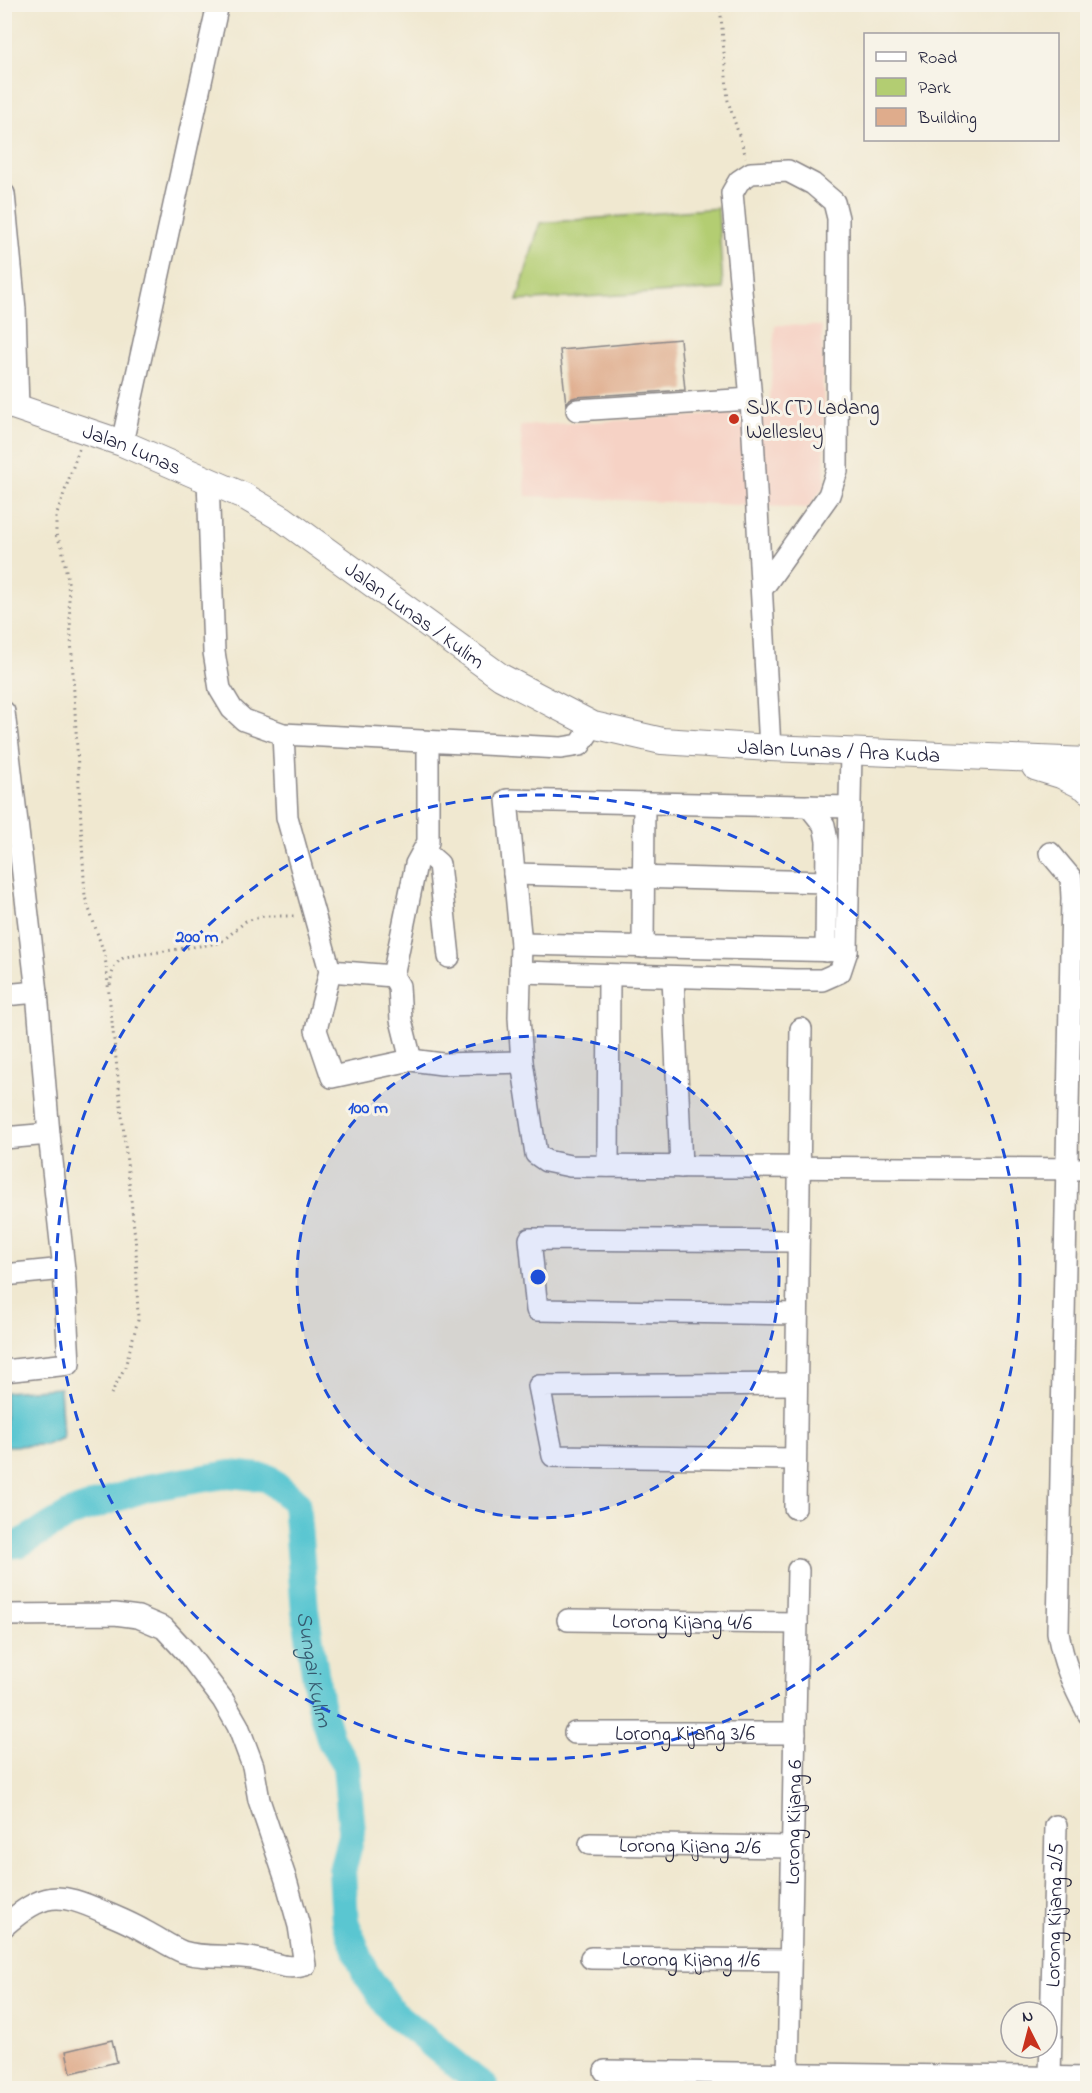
<svg xmlns="http://www.w3.org/2000/svg" width="1092" height="2093" font-family="'Indie Flower',sans-serif">
<style>
.built{fill:#f6d2c5}
.green{fill:#b3cd72;stroke:#6a7856;stroke-width:1.5}
.water{fill:#5ac6d1;stroke:#3e7486;stroke-width:1.5}
.lines{fill:none;stroke-linecap:round;stroke-linejoin:round}
.river{stroke:#5ac6d1;stroke-width:28}
.building{fill:#dfac8c}
.minor-casing{stroke:#898586;stroke-width:24}
.major-casing{stroke:#898586;stroke-width:28}
.path{stroke:#898586;stroke-width:3;stroke-dasharray:1.5 4.5;stroke-linecap:butt}
.minor{stroke:#fff;stroke-width:21}
.major{stroke:#fff;stroke-width:26}
.ring{fill:none;stroke:#1d4ed8;stroke-width:3;stroke-dasharray:10 8}
.poi-dot{fill:#c8321e;stroke:#f7f3e8;stroke-width:2}
.labels{text-anchor:middle;stroke-width:6;stroke-linejoin:round;paint-order:stroke}
.poi-label{font-size:21px;fill:#22223b;stroke:#f7f3e8;text-anchor:start}
.street-label{font-size:21px;fill:#22223b;stroke:#f7f3e8}
.water-label{font-size:22px;font-style:italic;fill:#365b70;stroke:#f7f3e8}
.centre{fill:#1d4ed8;stroke:#f7f3e8;stroke-width:3}
.ring-label{font-size:18px;text-anchor:middle;font-weight:bold;fill:#1d4ed8;stroke:#f7f3e8;stroke-width:6;stroke-linejoin:round;paint-order:stroke}
</style>
<rect width="100%" height="100%" fill="#f7f3e8"/>
<filter id="ink" filterUnits="userSpaceOnUse"><feTurbulence type="fractalNoise" baseFrequency=".0167" numOctaves="2"/><feDisplacementMap in="SourceGraphic" scale="12" xChannelSelector="R" yChannelSelector="G"/><feConvolveMatrix kernelMatrix="1 2 1 2 8 2 1 2 1" color-interpolation-filters="sRGB"/></filter>
<filter id="wash" filterUnits="userSpaceOnUse"><feTurbulence type="fractalNoise" baseFrequency=".008" numOctaves="4" result="noise"/><feDisplacementMap in="SourceGraphic" scale="24" xChannelSelector="R" yChannelSelector="G"/><feGaussianBlur stdDeviation="1.35" result="paint"/><feColorMatrix in="noise" values="0 0 0 0 0 0 0 0 0 0 0 0 0 0 0 0 0 1.4 0 .05"/><feComposite in="paint" operator="in"/></filter>
<g filter="url(#wash)">
<rect width="100%" height="100%" fill="#f0e8d0"/>
<path class="built" d="M775,325L822,326L825,486L808,508L526,496L520,426L769,412Z"/>
<path class="green" d="M718,208L723,289L517,301L540,223Z"/>
<path class="water" d="M60,1388L63,1438L46,1445L5,1446V1392Z"/>
<g class="lines">
<path class="river" id="s1" d="M4,1545L19,1544L72,1513L146,1488L230,1474L268,1478L296,1502L305,1610L320,1704L331,1741L346,1765L352,1832L342,1871L345,1921L365,1972L392,2012L485,2088"/>
</g>
<g id="blocks">
<g class="building">
<path d="M680,339L685,390L576,397L570,399L566,404L560,350Z"/>
<path d="M112,2040L117,2062L71,2073L66,2051Z"/>
</g>
</g>
</g>
<g filter="url(#ink)">
<use href="#blocks" fill-opacity="0" stroke="#898586" stroke-width="1.5"/>
<g class="lines">
<defs>
<g id="minor">
<path d="M4,194L15,309L18,408"/>
<path d="M577,410L751,399"/>
<path d="M122,443L218,4"/>
<path d="M208,479L214,652L220,689L232,709L244,720L283,734L561,748L580,745L593,725"/>
<path d="M762,589L829,495L837,471L838,218L834,202L813,184L788,171L751,173L739,181L732,193L751,399L770,748"/>
<path d="M4,712L37,992L49,1134L64,1269L69,1364L4,1371"/>
<path d="M283,734L287,817L330,971L316,1030L332,1077L411,1060L442,1064L522,1062"/>
<path d="M809,806L824,825L827,841L826,951"/>
<path d="M850,807L507,800L521,944L519,1017L522,1062L536,1154L546,1161L570,1166L1088,1169"/>
<path d="M424,851L439,864L449,957"/>
<path d="M1050,853L1071,878L1072,898L1058,1632C1063,1663 1073,1685 1088,1713"/>
<path d="M514,874L827,882"/>
<path d="M521,944L847,951"/>
<path d="M643,947L644,803"/>
<path d="M330,971L393,976"/>
<path d="M520,972L795,980H822L840,972L847,951L851,751"/>
<path d="M673,977L681,1167"/>
<path d="M4,995L37,992"/>
<path d="M411,1060L401,1020L399,986L393,976L416,864L428,842V742"/>
<path d="M4,1138L49,1134"/>
<path d="M608,1166L609,975"/>
<path d="M4,1275L64,1269"/>
<path d="M797,1314L537,1310L530,1239L798,1241"/>
<path d="M795,1459L553,1456L539,1386L796,1384"/>
<path d="M795,1508L801,1029"/>
<path d="M4,1615L115,1614L138,1617L164,1628L188,1654L223,1700L238,1726L253,1766L259,1800L286,1880L299,1926L305,1965C286,1971 270,1961 251,1958C229,1954 205,1959 183,1952C170,1947 158,1938 146,1932C133,1924 118,1918 104,1912C57,1891 44,1892 4,1926"/>
<path id="s2" d="M568,1620L797,1623"/>
<path id="s3" d="M575,1733H795"/>
<path id="s4" d="M590,1844L792,1847"/>
<path id="s5" d="M591,1958L790,1960"/>
<path d="M605,2071L1088,2078"/>
<path id="s6" d="M788,2074L798,1570"/>
<path id="s7" d="M1050,2077L1056,1826"/>
</g>
<g id="major">
<path id="s8" d="M4,403L122,443L244,496L283,519L501,677L593,725L662,741L770,748L1088,761"/>
<path d="M1035,767L1061,775L1085,787L1088,790"/>
</g>
</defs>
<use href="#minor" class="minor-casing"/>
<use href="#major" class="major-casing"/>
<g class="path">
<path d="M720,4L728,101L746,157"/>
<path d="M79,449L56,517V535L62,547L68,582L85,897L105,956L136,1247L138,1320L125,1367L111,1394"/>
<path d="M110,985C112,973 113,963 125,957L220,943L246,921L264,916H296"/>
</g>
<use href="#minor" class="minor"/>
<use href="#major" class="major"/>
</g>
</g>
<circle cx="538" cy="1277" r="241" fill="#1d4ed8" fill-opacity=".12"/>
<g class="ring">
<circle cx="538" cy="1277" r="241"/>
<circle cx="538" cy="1277" r="482"/>
</g>
<circle class="poi-dot" cx="734" cy="419" r="6"/>
<g class="labels">
<g class="poi-label">
<text x="746" y="414">SJK (T) Ladang<tspan x="746" dy="24">Wellesley</tspan></text>
</g>
<g class="street-label">
<text dy="7" stroke="none"><textPath href="#s8" startOffset="136">Jalan Lunas</textPath></text>
<text dy="7" stroke="none"><textPath href="#s8" startOffset="466">Jalan Lunas / Kulim</textPath></text>
<text dy="7" stroke="none"><textPath href="#s8" startOffset="924">Jalan Lunas / Ara Kuda</textPath></text>
<text dy="7" stroke="none"><textPath href="#s2" startOffset="114">Lorong Kijang 4/6</textPath></text>
<text dy="7" stroke="none"><textPath href="#s3" startOffset="110">Lorong Kijang 3/6</textPath></text>
<text dy="7" stroke="none"><textPath href="#s6" startOffset="252">Lorong Kijang 6</textPath></text>
<text dy="7" stroke="none"><textPath href="#s4" startOffset="100">Lorong Kijang 2/6</textPath></text>
<text dy="7" stroke="none"><textPath href="#s7" startOffset="162">Lorong Kijang 2/5</textPath></text>
<text dy="7" stroke="none"><textPath href="#s5" startOffset="100">Lorong Kijang 1/6</textPath></text>
</g>
<g class="water-label">
<text dy="8" stroke="none"><textPath href="#s1" startOffset="483">Sungai Kulim</textPath></text>
</g>
</g>
<circle cx="538" cy="1277" r="9" class="centre"/>
<g class="ring-label">
<text x="197" y="942">200 m</text>
<text x="368" y="1113">100 m</text>
</g>
<rect width="1092" height="2093" fill="none" stroke="#f7f3e8" stroke-width="24"/>
<rect x="864" y="33" width="195" height="108" fill="#f7f3e8" stroke="#a29fa3" stroke-width="1.5"/>
<rect x="876" y="52" width="30" height="9" fill="#ffffff" stroke="#a29fa3" stroke-width="1.5"/>
<text x="918" y="63" font-size="18" fill="#22223b">Road</text>
<rect x="876" y="78" width="30" height="18" fill="#b3cd72" stroke="#a29fa3" stroke-width="1.5"/>
<text x="918" y="93" font-size="18" fill="#22223b">Park</text>
<rect x="876" y="108" width="30" height="18" fill="#dfac8c" stroke="#a29fa3" stroke-width="1.5"/>
<text x="918" y="123" font-size="18" fill="#22223b">Building</text>
<g transform="translate(1029 2030) rotate(354)"><circle r="28" fill="#f7f3e8" stroke="#a29fa3" stroke-width="1.5"/>
<path d="M0-4.5L10 22L0 15L-10 22Z" fill="#c8321e"/>
<text y="-9" font-size="16" font-weight="bold" text-anchor="middle" fill="#22223b">N</text>
</g>
</svg>
